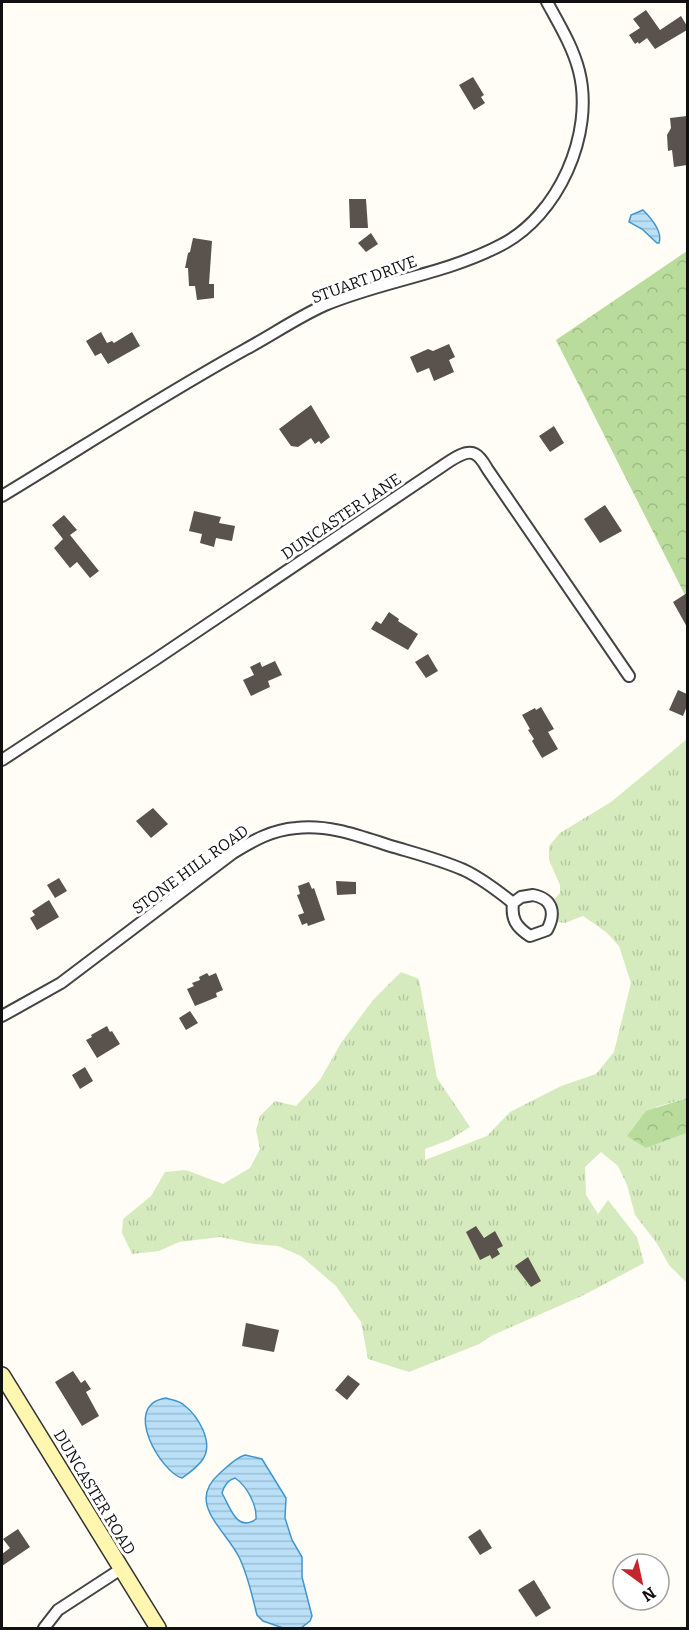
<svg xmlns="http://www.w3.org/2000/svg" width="689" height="1630" font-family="Bitter,serif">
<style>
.grass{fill:url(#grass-tufts)}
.forest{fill:url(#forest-crowns)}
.water{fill:url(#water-rules);stroke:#3f96cf;stroke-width:1.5;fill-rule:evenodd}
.building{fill:#5a524d}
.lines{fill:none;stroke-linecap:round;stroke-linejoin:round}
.street-casing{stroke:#444;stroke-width:14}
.secondary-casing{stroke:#333;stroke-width:18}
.street{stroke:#fff;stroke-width:10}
.secondary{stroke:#fff6b0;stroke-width:15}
.labels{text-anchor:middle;stroke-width:6;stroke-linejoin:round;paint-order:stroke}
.street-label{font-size:16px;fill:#111;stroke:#fff}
</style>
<defs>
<pattern id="grass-tufts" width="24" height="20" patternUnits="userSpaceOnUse" patternTransform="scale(1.5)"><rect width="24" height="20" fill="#d5ebbd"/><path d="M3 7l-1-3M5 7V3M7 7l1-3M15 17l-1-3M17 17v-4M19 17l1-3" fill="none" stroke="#b6c8a1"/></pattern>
<pattern id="forest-crowns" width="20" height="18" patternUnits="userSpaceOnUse" patternTransform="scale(1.5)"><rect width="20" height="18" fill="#b9dc9c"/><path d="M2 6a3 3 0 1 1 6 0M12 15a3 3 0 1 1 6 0" fill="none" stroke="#9ebc85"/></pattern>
<pattern id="water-rules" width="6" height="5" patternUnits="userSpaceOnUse" patternTransform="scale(1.5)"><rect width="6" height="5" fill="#b9e0f7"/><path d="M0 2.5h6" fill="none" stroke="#9ebfd3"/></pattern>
</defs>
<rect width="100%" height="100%" fill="#fffdf5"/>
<path class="grass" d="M687,739V1098L656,1107L646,1148L687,1133V1283L669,1265L656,1242L635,1215L627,1185L618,1166L601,1152L585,1167L586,1195L598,1214L608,1200L637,1237L644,1263L584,1295L493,1335L479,1344L409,1372L368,1359L361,1322L336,1286L301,1256L278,1246L254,1244L220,1237L179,1242L159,1251L132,1254L122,1233L123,1219L151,1196L165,1172L186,1170L223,1184L250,1168L260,1149L256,1130L260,1116L275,1101L296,1106L320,1080L341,1043L373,1000L401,972L419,979L437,1078L470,1127L449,1140L425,1149V1160L487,1136L510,1112L561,1086L596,1074L614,1052L631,983L619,946L606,932L583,916L565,923L552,921L550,904L560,893V885L549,860V846L560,833L611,802Z"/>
<g class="forest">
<path d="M687,251V599L556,340Z"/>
<path d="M687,1098V1133L646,1148L627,1136L646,1111Z"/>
</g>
<g class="water">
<path d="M643,210C651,218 663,232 659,243H657L642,229L629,222L631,215Z"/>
<path d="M166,1398C172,1400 180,1401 184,1405C198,1416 214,1442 203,1459C198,1467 189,1473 182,1478C162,1473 120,1405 166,1398Z"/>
<path d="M245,1455L262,1459L286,1498L285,1518L292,1540L302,1557V1577L312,1616L310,1621L301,1628H283L263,1621L257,1615C252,1596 248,1575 239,1557C225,1529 186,1503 219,1474C227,1467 235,1458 245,1455ZM235,1478C247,1486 257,1505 256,1519C237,1533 230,1507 222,1493C224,1486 227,1480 235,1478Z"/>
</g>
<g class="building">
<path d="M646,10L660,30L681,16L687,26V30L655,49L647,38L639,44L638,42L635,44L629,35L640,28L633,19Z"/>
<path d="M473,77L484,95L481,97L485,103L474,110L459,85Z"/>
<path d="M687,116V165L674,167L672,150L668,151L667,135L671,128L670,118Z"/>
<path d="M349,199H366L368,228H350Z"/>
<path d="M371,233L378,244L366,252L358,243Z"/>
<path d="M193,238L212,241L209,284H214V298L197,300L195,286H189L188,268H185L188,253L190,252Z"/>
<path d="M101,332L107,343L112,341L114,343L132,332L140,346L108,364L101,353L95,356L86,341Z"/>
<path d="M449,344L455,357L449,360L454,372L434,381L429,368L417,373L410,357L428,349L433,351Z"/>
<path d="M311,405L330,437L321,444L319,441L315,444L311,438L298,447L291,446L279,429Z"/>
<path d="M554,426L564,443L550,452L539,436Z"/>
<path d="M605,505L622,531L600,543L584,519Z"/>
<path d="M194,511L221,517L219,523L235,526L232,541L216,538L214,547L200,543L202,534L189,531Z"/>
<path d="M64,515L77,530L70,535L99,571L90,578L77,562L70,568L54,548L63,539L52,525Z"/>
<path d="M687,593V627L673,602Z"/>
<path d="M389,612L399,619L398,621L418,634L408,650L371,629L376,621L381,624Z"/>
<path d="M428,654L438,671L426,678L415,662Z"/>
<path d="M275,661L282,675L268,681L270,687L251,696L243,680L254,675L250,667L260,662L262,667Z"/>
<path d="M678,690L687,694V706L683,716L669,710Z"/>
<path d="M541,707L554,729L548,732L558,749L542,758L532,741L534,739L528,730L530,729L522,715L535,708L536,710Z"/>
<path d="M153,808L168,824L151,838L136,821Z"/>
<path d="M59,878L67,891L55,898L47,885Z"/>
<path d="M336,881L356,882V894L337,895Z"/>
<path d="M309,882L312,889L314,888L325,920L308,926L307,923L302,925L298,915L304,913L297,895L300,894L298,886Z"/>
<path d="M49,900L59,917L37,930L30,918L35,915L32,911Z"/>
<path d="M207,973L209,976L216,973L223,990L216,993L217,997L195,1006L187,989L194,986L192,983L200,980L199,977Z"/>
<path d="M190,1011L198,1023L186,1030L179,1018Z"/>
<path d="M107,1026L110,1032L112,1031L120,1044L97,1058L86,1040L92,1037L91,1035Z"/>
<path d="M85,1067L93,1081L80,1089L72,1075Z"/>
<path d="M476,1226L484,1238L495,1231L503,1246L497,1249L500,1254L492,1259L490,1255L480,1260L466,1232Z"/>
<path d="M528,1257L541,1281L531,1287L515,1266Z"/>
<path d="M246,1323L279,1330L274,1352L242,1346Z"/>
<path d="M73,1371L81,1383L85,1380L91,1389L86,1392L99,1416L82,1426L55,1382Z"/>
<path d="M348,1375L360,1384L347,1400L335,1390Z"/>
<path d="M18,1529L30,1547L2,1566V1554L10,1548L3,1539Z"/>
<path d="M480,1529L492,1548L480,1555L468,1537Z"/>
<path d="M534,1580L551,1608L536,1617L518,1590Z"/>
</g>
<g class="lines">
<defs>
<g id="street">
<path d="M2,496C83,447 163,395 246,349C272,335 298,317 325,305C382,281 446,274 501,245C558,216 595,134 579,71C573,47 559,24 547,2"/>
<path d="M2,760L156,659L438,469C446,464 465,448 475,454C481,457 485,465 488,470L629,676"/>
<path d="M533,895C553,899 556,913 547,930L530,936C516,927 511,919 513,903L521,897Z"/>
<path d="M2,1016L61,983L233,853C254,840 272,830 296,828C330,824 362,837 394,847C418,854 441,860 464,870C481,878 498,891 513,903"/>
<path d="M44,1628L58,1610L121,1569"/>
</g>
<path id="secondary" d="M2,1375L158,1628"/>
</defs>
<use href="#street" class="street-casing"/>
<use href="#secondary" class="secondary-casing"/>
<use href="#street" class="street"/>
<use href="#secondary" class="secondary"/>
</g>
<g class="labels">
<g class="street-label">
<text transform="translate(364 279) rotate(-20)" y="6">STUART DRIVE</text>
<text transform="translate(341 516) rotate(-34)" y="6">DUNCASTER LANE</text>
<text transform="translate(190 869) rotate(-36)" y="6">STONE HILL ROAD</text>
<text transform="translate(95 1492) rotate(59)" y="6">DUNCASTER ROAD</text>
</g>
</g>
<rect width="689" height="1630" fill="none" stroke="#111111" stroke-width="6"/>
<g transform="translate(641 1582) rotate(147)"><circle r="28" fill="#ffffff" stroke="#a0a0a0" stroke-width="1.5"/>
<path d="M0-4.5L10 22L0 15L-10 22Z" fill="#c4262e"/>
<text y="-9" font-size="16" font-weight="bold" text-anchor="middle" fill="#111111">N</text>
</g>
</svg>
